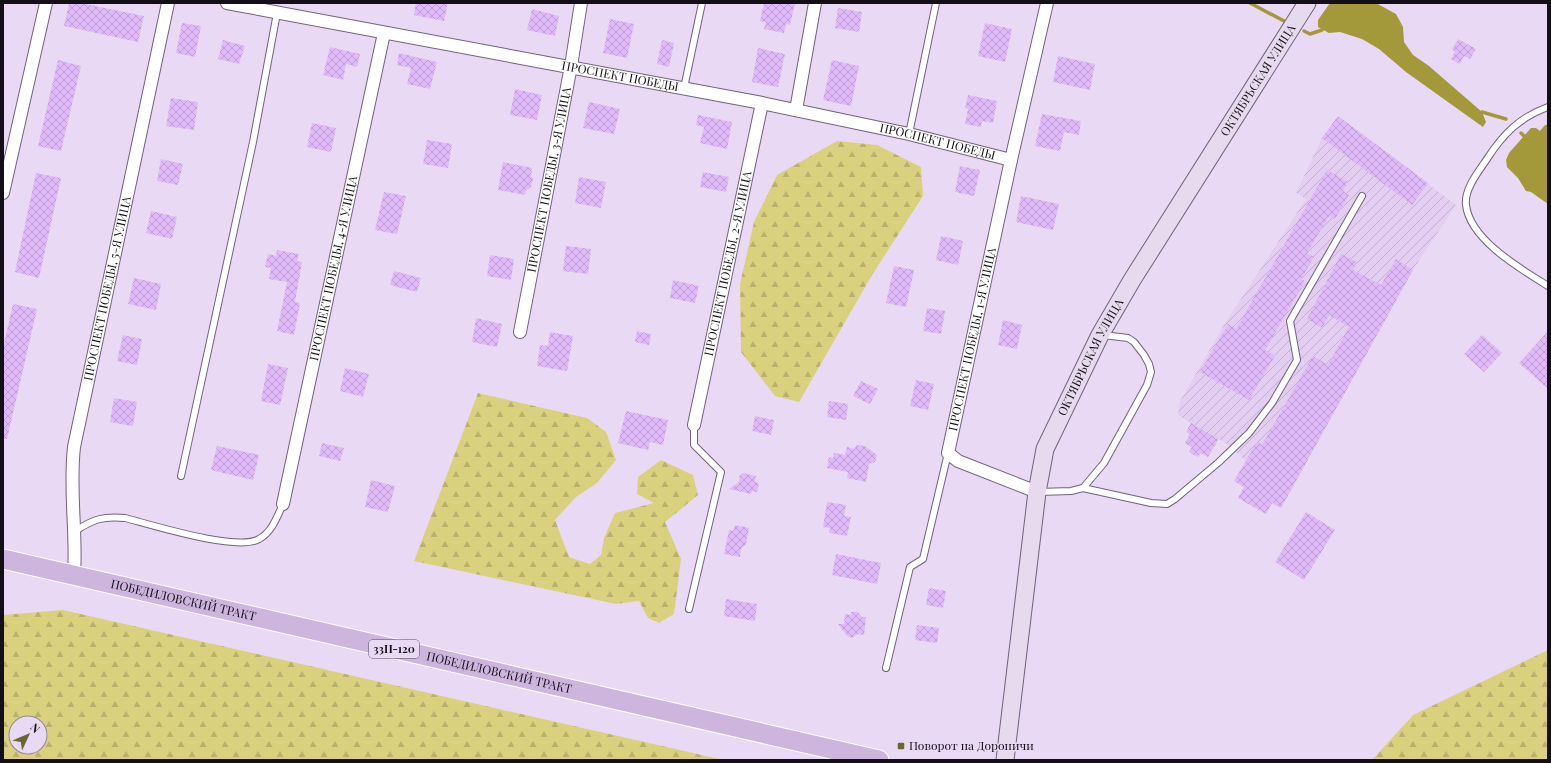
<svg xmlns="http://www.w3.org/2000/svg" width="1551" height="763" font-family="'Playfair Display',serif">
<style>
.industrial{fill:url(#industrial-furrows)}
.forest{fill:url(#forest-firs);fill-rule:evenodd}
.water{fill:#a3993a}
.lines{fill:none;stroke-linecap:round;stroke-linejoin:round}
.stream{stroke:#a3993a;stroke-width:3.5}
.building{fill:url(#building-cross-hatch)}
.lane-casing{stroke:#71637b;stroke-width:8}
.street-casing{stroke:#71637b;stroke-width:14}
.secondary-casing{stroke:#71637b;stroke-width:19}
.primary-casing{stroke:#fff;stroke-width:21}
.lane{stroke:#fff;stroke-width:6}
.street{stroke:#fff;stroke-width:12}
.secondary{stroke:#e7daee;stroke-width:17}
.primary{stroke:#ceb5de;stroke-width:19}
.poi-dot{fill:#6b6532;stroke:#ead9f5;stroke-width:1.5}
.labels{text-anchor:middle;stroke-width:3;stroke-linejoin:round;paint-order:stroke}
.shield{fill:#ead9f5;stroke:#544b5a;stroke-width:1}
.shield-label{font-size:11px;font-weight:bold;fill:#140e18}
.street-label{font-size:12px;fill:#140e18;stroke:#ead9f5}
.poi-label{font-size:12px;fill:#140e18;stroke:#ead9f5;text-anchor:start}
</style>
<defs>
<pattern id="industrial-furrows" width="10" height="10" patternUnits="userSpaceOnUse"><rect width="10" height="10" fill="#e3cef1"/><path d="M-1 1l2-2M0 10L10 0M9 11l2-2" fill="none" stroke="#c2b0ce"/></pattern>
<pattern id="forest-firs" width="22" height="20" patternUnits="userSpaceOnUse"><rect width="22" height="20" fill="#dad17e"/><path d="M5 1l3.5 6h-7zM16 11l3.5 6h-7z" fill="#bab26c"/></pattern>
<pattern id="building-cross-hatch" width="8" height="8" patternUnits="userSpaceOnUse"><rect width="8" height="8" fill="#e0baf8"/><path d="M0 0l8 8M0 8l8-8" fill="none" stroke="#bf9fd4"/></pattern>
</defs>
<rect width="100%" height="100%" fill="#ead9f5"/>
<path class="industrial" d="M1338,116L1456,205L1413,270L1281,508L1234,481L1246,461L1230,446L1219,439L1208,457L1201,453L1198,457L1189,452L1192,447L1185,443L1190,434L1191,423L1178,415L1180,401L1224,325L1306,199L1296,193L1322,138Z"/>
<g class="forest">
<path d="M837,141L877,145L921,167L923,196L872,275L799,402L775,396L741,352L740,284L754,222L777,175Z"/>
<path d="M478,393L587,418L606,432L616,460L597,483L576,497L555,520L569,557L590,564L601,555L604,538L615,513L654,503L637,494L638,477L661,460L693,475L698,495L665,522L681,559L674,614L659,623L648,618L639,601L616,604L414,561Z"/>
<path d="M63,610L724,760H3V615ZM16,723H40V747H16Z"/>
<path d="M1548,650V760H1372L1413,715Z"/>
</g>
<g class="water">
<path d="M1330,3H1376L1396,14L1403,27L1404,42L1413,55L1429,66L1482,112L1486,122L1483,127L1406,72L1379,49L1362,39L1340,32L1329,33L1318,27V20Z"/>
<path d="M1545,125H1548V204L1531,192L1526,191L1518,178L1507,167L1506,160L1509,153L1531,128H1536L1540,131Z"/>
</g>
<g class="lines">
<g class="stream">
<path d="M1250,3L1284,21"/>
<path d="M1304,31L1310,34L1322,30"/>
<path d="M1482,112L1506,119"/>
<path d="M1521,133L1524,136"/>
</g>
</g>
<g class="building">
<path d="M69,3H81L144,16L138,42L64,26Z"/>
<path d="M416,3H448L444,21L414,15Z"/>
<path d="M764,3H795L790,25L786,24L784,33L764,29L766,22L760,21Z"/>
<path d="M838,8L862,12L859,32L835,28Z"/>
<path d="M532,9L559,16L555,36L527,30Z"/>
<path d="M610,19L634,24L627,58L603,53Z"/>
<path d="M182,23L201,26L195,57L176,53Z"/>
<path d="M985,23L1012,29L1005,62L978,56Z"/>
<path d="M1458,39L1476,49L1470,59L1464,56L1460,64L1451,59L1455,52L1452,49Z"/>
<path d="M223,40L245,46L239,64L218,59Z"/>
<path d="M662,40L674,43L669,67L657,64Z"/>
<path d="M330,47L360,54L357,67L346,64L343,80L323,75Z"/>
<path d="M758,48L785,54L778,87L752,82Z"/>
<path d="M399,53L437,62L430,89L407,84L411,68L397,65Z"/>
<path d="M1058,56L1095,64L1090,90L1053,82Z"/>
<path d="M58,60L81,66L61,151L38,146Z"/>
<path d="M832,60L859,66L851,106L823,100Z"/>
<path d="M515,89L542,95L537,120L510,115Z"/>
<path d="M968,95L997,101L993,123L982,121L981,127L965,124L968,109L965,108Z"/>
<path d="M171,98L198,102L194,130L166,126Z"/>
<path d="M589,102L620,109L614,134L583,128Z"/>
<path d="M1042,114L1081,121L1079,135L1064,132L1060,151L1035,146Z"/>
<path d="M698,115L732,122L727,149L700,143L704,127L696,125Z"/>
<path d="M1338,116L1428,183L1412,205L1322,138Z"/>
<path d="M312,123L336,128L331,152L307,147Z"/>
<path d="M427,140L452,144L448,168L423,164Z"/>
<path d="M161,159L183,164L178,185L157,181Z"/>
<path d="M503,162L532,168L531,177L533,178L531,188L526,190L525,195L498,190Z"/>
<path d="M960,166L980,170L974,196L955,192Z"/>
<path d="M1327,170L1348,182L1343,191L1349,195L1335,219L1329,216L1307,253L1314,257L1301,279L1305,281L1265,350L1275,356L1249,400L1200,372L1228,324L1236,329Z"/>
<path d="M703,172L729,177L726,192L700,187Z"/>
<path d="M36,173L61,178L39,278L15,272Z"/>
<path d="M579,177L606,182L601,208L575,203Z"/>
<path d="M384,192L406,196L397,234L375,230Z"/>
<path d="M1021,196L1059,204L1053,230L1016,222Z"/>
<path d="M151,211L177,217L172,239L146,233Z"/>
<path d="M941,236L963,241L958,265L936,260Z"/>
<path d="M566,246L591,249L588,274L563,271Z"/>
<path d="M277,250L299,254L297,261L302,262L295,302L300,303L294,335L277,331L287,282L269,279L271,268L265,267L268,254L276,256Z"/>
<path d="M1341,254L1357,262L1353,270L1381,285L1396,259L1413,270L1281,508L1272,503L1266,514L1238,498L1244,487L1234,481L1257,442L1262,445L1313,356L1328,365L1349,327L1329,315L1322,328L1307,319Z"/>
<path d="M490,255L514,259L511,280L487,276Z"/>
<path d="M894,266L914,270L906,307L886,303Z"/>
<path d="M394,271L421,278L417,292L390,285Z"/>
<path d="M134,278L161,284L156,310L128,304Z"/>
<path d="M673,280L699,286L695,303L670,298Z"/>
<path d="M13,304L37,309L7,439H3V348Z"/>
<path d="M927,308L945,311L941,334L923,331Z"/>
<path d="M476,318L502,324L497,347L472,342Z"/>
<path d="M1003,320L1022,325L1017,349L998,345Z"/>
<path d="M637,331L651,334L649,345L635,342Z"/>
<path d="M1548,331V389L1519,363Z"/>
<path d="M550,332L573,336L567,371L537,366L540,345L548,346Z"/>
<path d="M123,335L142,339L137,365L117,361Z"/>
<path d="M1482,335L1502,353L1484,372L1464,354Z"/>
<path d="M268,364L288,368L280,405L261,401Z"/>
<path d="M345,368L369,374L363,397L340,391Z"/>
<path d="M916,380L934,384L928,410L910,406Z"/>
<path d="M861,381L878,389L870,404L853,396Z"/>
<path d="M114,398L137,402L133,426L110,422Z"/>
<path d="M829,401L848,404L846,420L827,417Z"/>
<path d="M626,411L668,420L663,445L650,442L648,450L618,443Z"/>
<path d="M755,416L774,420L771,435L752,431Z"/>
<path d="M1191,423L1218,439L1208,457L1201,453L1198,457L1189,452L1192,447L1185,443L1190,434L1186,432Z"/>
<path d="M322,443L344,448L340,461L319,456Z"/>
<path d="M856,445L865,446L877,455L875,462L869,464L866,482L847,478L848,472L827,468L829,457L833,458L834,453L845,455L847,447L855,449Z"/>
<path d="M217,446L259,455L253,480L211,470Z"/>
<path d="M743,473L756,476L755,481L759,484L757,492L752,491L751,494L729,489L739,482V477Z"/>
<path d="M371,480L395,486L388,512L365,507Z"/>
<path d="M827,502L846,505L844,516L851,517L847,536L829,533L830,528L823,527Z"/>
<path d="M1306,512L1335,530L1304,580L1275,562Z"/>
<path d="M735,525L749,528L746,544L741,549L740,557L724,554L729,530L733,531Z"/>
<path d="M836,554L881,563L877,584L832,575Z"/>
<path d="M929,588L946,591L943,608L926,605Z"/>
<path d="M726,599L757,604L755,621L724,616Z"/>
<path d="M851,612H858L862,617H866L864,635L858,634L852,638L847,636L838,624H844L845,614L851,615Z"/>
<path d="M917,625L939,628L937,643L915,640Z"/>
</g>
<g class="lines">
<defs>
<g id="lane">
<path d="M684,88L702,3"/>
<path d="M1548,107C1520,117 1503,134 1487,159C1479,171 1464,189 1466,205C1470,240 1521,269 1548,286"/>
<path d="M909,134L936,3"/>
<path d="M181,476L253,142L277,13"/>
<path d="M1083,488L1104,463L1147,385L1151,372L1149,364L1144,355L1134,342L1128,338L1103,335"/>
<path d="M1038,492L1071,491L1083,488L1151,503L1167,504L1175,499L1219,462L1249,433L1272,403L1297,360L1290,321L1362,196"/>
<path d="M75,531C94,519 103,516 125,518C152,525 238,552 259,539C272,532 277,517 283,504"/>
<path d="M689,609L721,472L694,445V425"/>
<path d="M886,668L910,567L923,559L948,453"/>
</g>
<g id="street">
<path id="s1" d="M227,3L762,103L909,134L1011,160"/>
<path d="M796,110L815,3"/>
<path d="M3,193L46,3"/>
<path id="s2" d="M520,332L571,66L581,3"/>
<path id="s3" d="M694,425L762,103"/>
<path id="s4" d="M1037,492L958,461L948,453L1011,160L1047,3"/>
<path id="s5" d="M283,504L384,33"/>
<path id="s6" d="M74,576C77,533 69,490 74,447L168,3"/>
</g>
<g id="secondary">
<path id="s7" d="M1005,760L1037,492L1045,449L1100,335L1132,280L1307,3"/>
</g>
<g id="primary">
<path id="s8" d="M3,559L879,760"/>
</g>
</defs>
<use href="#lane" class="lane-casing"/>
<use href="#street" class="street-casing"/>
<use href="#secondary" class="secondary-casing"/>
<use href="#primary" class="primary-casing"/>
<use href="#lane" class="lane"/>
<use href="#street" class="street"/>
<use href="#secondary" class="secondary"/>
<use href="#primary" class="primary"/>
</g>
<rect class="poi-dot" x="897" y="742" width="8" height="8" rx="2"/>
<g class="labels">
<rect class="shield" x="369" y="640" width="50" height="18" rx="3"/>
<g class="shield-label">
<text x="394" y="653">33Н-120</text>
</g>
<g class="street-label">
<text dy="4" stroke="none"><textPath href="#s1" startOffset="400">ПРОСПЕКТ ПОБЕДЫ</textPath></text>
<text dy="4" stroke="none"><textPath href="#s7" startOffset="740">ОКТЯБРЬСКАЯ УЛИЦА</textPath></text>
<text dy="4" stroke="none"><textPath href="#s1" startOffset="724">ПРОСПЕКТ ПОБЕДЫ</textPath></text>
<text dy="4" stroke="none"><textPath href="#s2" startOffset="155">ПРОСПЕКТ ПОБЕДЫ, 3-Я УЛИЦА</textPath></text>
<text dy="4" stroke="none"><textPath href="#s3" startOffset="165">ПРОСПЕКТ ПОБЕДЫ, 2-Я УЛИЦА</textPath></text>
<text dy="4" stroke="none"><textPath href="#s5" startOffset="241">ПРОСПЕКТ ПОБЕДЫ, 4-Я УЛИЦА</textPath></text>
<text dy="4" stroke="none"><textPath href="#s6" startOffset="291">ПРОСПЕКТ ПОБЕДЫ, 5-Я УЛИЦА</textPath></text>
<text dy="4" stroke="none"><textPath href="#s4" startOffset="214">ПРОСПЕКТ ПОБЕДЫ, 1-Я УЛИЦА</textPath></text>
<text dy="4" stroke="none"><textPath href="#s7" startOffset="416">ОКТЯБРЬСКАЯ УЛИЦА</textPath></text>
<text dy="4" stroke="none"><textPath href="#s8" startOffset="185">ПОБЕДИЛОВСКИЙ ТРАКТ</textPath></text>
<text dy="4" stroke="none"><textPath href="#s8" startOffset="509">ПОБЕДИЛОВСКИЙ ТРАКТ</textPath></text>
</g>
<g class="poi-label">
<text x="909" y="750">Поворот на Дороничи</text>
</g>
</g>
<rect width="1551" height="763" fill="none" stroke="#140e18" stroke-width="8"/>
<g transform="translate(28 735) rotate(46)"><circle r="19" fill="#ead9f5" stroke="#94889d"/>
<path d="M0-3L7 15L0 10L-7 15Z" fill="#6b6532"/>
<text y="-6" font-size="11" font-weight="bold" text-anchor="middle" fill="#140e18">N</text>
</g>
</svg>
